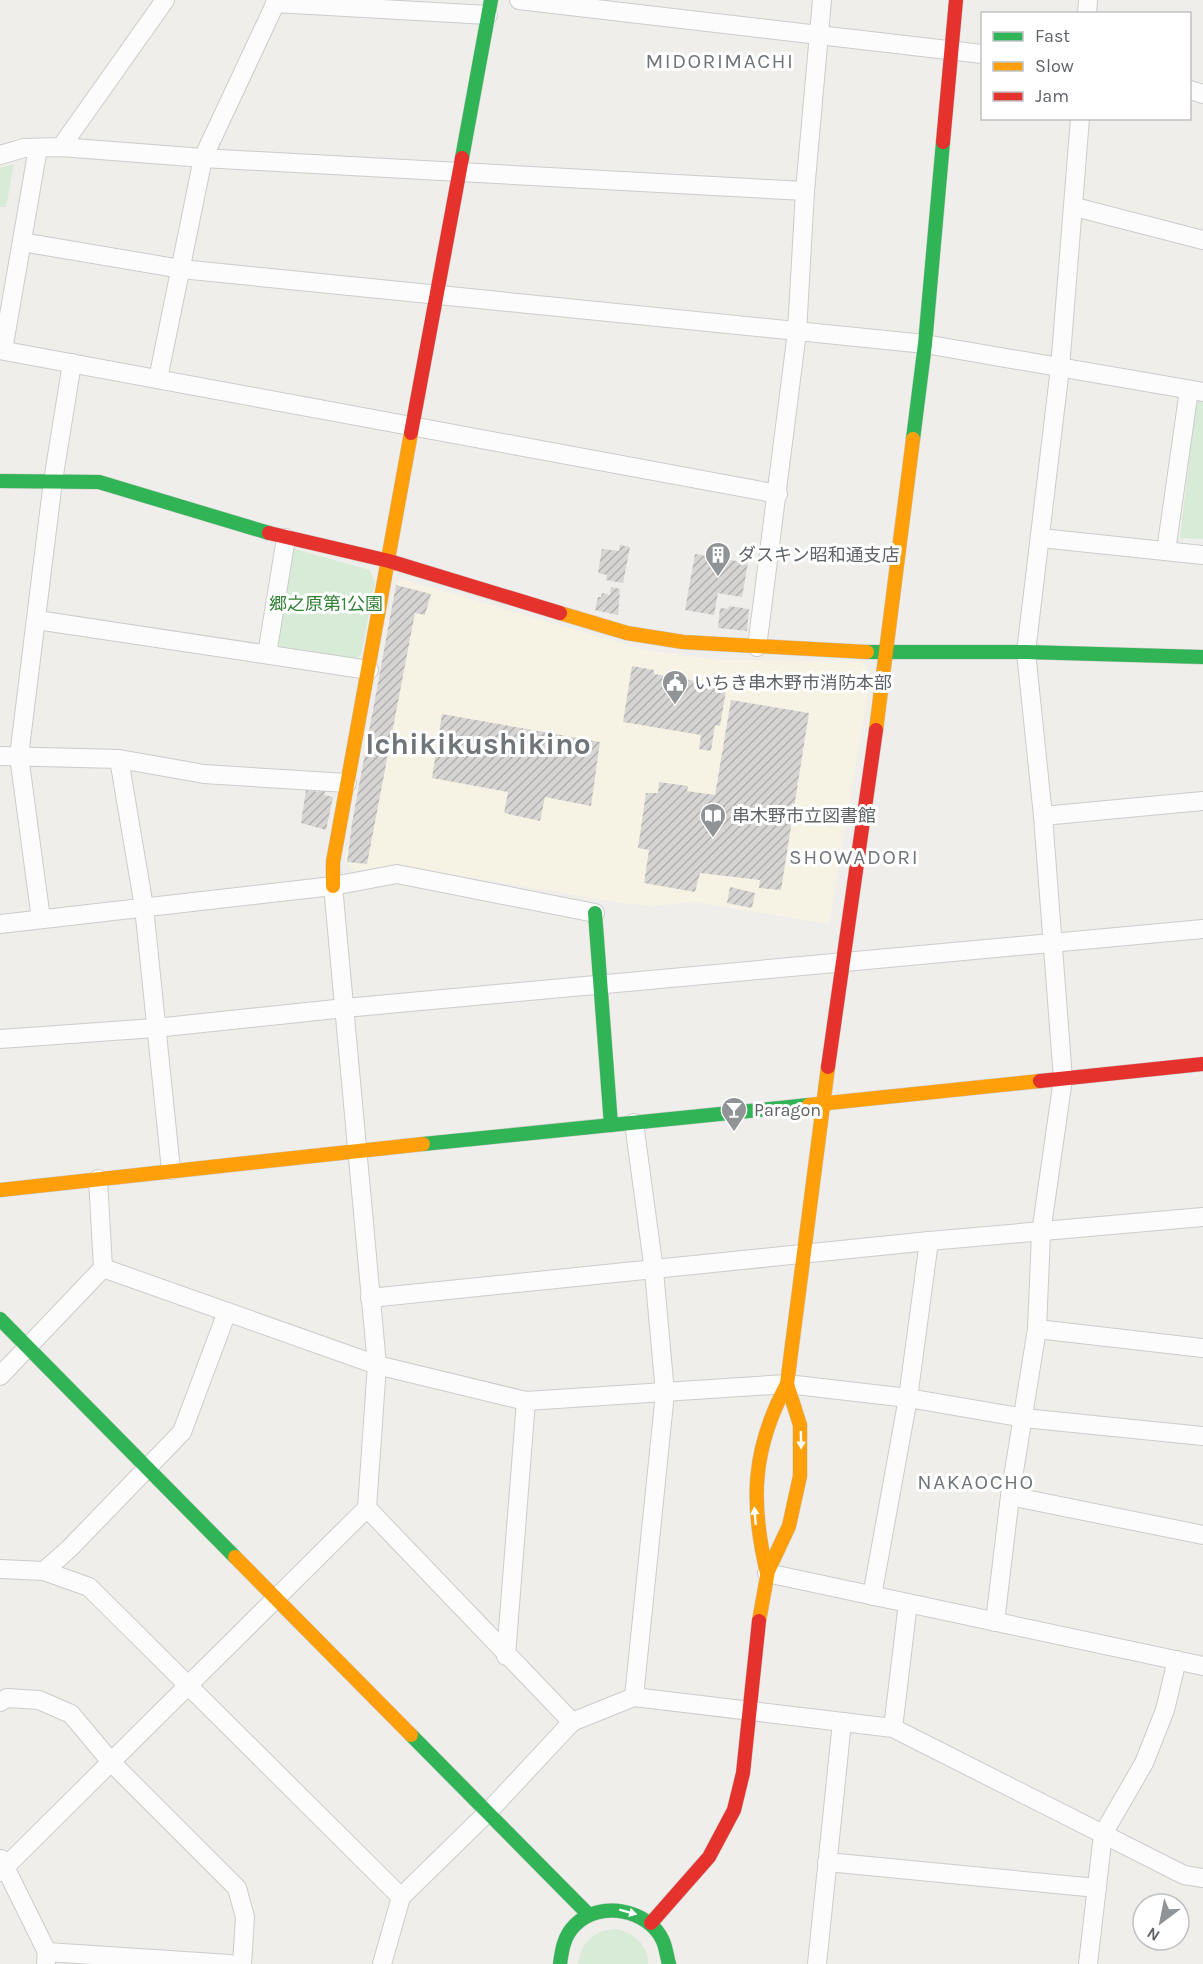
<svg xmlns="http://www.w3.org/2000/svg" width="1203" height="1964" font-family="Karla,'Noto Sans JP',sans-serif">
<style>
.commercial{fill:#f7f3e4}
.green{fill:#d8ebd6}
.building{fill:url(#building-hatch)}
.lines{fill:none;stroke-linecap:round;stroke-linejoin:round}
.street-casing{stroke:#cbcccc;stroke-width:20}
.fast-casing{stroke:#cacacb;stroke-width:15}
.slow-casing{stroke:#cacacb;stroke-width:15}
.jam-casing{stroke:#cacacb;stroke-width:15}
.street{stroke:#fdfcfc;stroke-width:18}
.fast{stroke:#30b455;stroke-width:14}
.slow{stroke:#ff9f0a;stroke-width:14}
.jam{stroke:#e5322d;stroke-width:14}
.oneway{fill:#fff}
.labels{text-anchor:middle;stroke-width:6;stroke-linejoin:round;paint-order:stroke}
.poi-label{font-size:18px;fill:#5f6368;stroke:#fff;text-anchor:start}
.park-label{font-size:18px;fill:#348238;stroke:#fff}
.quarter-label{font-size:21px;letter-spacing:1.5px;fill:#70757a;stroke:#fff}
.town-label{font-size:30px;font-weight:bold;fill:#70757a;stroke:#fff}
</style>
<defs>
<pattern id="building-hatch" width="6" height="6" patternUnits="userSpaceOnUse" patternTransform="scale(1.5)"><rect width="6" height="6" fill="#d6d5d3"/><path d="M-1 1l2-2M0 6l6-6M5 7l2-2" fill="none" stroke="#b1b0af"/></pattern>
</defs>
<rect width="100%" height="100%" fill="#efeeea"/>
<path class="commercial" d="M402,579L645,650L721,660L862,661L871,674L829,924L694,902L653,906L621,903L400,865L354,871L345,860L396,582Z"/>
<g class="green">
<path d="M14,164L6,207H0V168Z"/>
<path d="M1197,393L1203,394V539L1180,538Z"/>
<path d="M295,549L370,570L375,583L361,655L354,660L283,649L276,642L289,554Z"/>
<path d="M616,1929C634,1933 648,1944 648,1964H578C581,1942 594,1930 616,1929Z"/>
</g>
<g class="building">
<path d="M620,545L630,547L623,583L606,580L607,575L598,573L602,549L619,551Z"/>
<path d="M695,554L748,563L742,597L718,593L714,615L685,610Z"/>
<path d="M396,585L431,594L425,615L415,613L367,864L347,862L352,823Z"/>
<path d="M611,587L620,589L618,615L595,610L598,597H601L602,593L610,595Z"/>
<path d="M729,606L749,609L747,631L718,628L720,608L728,609Z"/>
<path d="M632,666L654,670V674L720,685V689L726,690L720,726L715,725L711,751L699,749L701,735L623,722Z"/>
<path d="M731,700L809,713L781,890L759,888L760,880L700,873L695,892L644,883L649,850L638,848L646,793H658L659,782L688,786L687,791L715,795Z"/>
<path d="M442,714L600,742L591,806L545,797L540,821L504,813L508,792L432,778Z"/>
<path d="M319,789L326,790L324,795L333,797L326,830L301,823L306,790L319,792Z"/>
<path d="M730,887L755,893L752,908L727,903Z"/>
</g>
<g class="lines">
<defs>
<g id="street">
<path d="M519,0L982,54"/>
<path d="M275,3L488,15"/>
<path d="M1087,14L1088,0"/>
<path d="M1190,90L1203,94"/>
<path d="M61,147L165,0"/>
<path d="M0,155L24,148L61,147L203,158L805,191"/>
<path d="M1075,207L1203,240"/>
<path d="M22,242L181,269L925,344L1203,392"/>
<path d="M0,350L778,494"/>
<path d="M3,350L38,148"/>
<path d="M158,379L203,158L277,0"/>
<path d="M1041,538L1203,555"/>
<path d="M1166,551L1189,390"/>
<path d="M37,620L369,670"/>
<path d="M757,647L797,332L805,191L822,0"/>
<path d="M267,654L286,538"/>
<path d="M0,756L119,759L204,774L347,783"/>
<path d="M119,759L144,907L171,1170"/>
<path d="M1043,816L1203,801"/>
<path d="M41,919L19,756L53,481L72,363"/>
<path d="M0,924L333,886L397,874L595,913"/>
<path d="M0,1039L155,1028L345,1008L1203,929"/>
<path d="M103,1268L377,1365L526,1401L787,1384L908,1398L1024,1418L1203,1436"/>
<path d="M370,1298L929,1241L1203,1217"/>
<path d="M1037,1329L1203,1348"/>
<path d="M0,1376L103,1268L98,1179"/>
<path d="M1010,1496L1203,1535"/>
<path d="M367,1508L572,1722"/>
<path d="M0,1569L44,1571L89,1587L401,1897"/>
<path d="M44,1571L69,1549L182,1432L227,1312"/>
<path d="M767,1573L1203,1666"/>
<path d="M872,1596L908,1398L929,1241"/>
<path d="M995,1622L1010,1496L1037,1329L1041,1233L1063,1079L1043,816L1026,652L1060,368L1080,118"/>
<path d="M506,1656L526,1401"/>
<path d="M634,1697L665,1393L654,1271L634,1123"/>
<path d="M0,1702L7,1698L39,1700L71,1714L112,1763L237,1888L245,1917L242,1964"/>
<path d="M893,1728L908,1603"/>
<path d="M1,1859L47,1952L46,1962"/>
<path d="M827,1862L1097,1888"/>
<path d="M0,1872L367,1508L377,1365L333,886"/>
<path d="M47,1952L230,1964"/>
<path d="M382,1964L401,1897L489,1811L572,1722L634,1697L893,1728L1184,1875L1203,1878"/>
<path d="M817,1964L842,1722"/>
<path d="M1088,1964L1103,1834L1144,1763L1165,1710L1177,1660"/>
</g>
<g id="fast">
<path d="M462,158L491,0"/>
<path d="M913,439L925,344L943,142"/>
<path d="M0,481L99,482L269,533"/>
<path d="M867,652H1026L1203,657"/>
<path d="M595,913L611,1125"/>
<path d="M423,1144L809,1105"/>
<path d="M0,1319L235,1557"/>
<path d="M411,1735L589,1915"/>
<path d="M560,1964C562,1949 564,1936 575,1925C599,1900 649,1909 663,1941C666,1948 667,1957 669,1964"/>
</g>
<g id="slow">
<path d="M560,613L627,633L683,642L867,652"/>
<path d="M876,730L913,439"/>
<path d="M333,886V862L411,433"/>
<path d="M809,1105L1040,1081"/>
<path d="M0,1190L423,1144"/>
<path d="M235,1557L411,1735"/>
<path d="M767,1573C750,1502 752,1449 787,1384L828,1067"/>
<path d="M759,1621L768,1571L789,1526L800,1476V1425L787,1384"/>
</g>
<g id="jam">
<path d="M943,142L956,0"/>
<path d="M411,433L462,158"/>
<path d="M269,533L389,561L560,613"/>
<path d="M828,1067L876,730"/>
<path d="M1040,1081L1203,1064"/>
<path d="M651,1923L709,1857L734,1810L743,1773L759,1621"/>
</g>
</defs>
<use href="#street" class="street-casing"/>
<use href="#fast" class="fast-casing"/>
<use href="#slow" class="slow-casing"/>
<use href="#jam" class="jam-casing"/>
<use href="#street" class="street"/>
<use href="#fast" class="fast"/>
<use href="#slow" class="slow"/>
<use href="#jam" class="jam"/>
</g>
<defs><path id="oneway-solid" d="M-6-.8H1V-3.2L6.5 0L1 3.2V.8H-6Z" transform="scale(1.5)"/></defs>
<g class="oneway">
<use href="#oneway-solid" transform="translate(801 1440) rotate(89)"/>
<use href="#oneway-solid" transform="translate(755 1516) rotate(-95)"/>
<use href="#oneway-solid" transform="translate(628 1912) rotate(15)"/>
</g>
<defs>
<symbol id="building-pin" viewBox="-11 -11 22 30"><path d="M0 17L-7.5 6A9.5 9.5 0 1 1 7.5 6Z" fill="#919496" stroke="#fff"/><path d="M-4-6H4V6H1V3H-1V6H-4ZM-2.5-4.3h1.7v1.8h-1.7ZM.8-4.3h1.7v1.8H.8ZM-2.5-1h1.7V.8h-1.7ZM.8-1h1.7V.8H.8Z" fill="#fff"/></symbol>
<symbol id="civic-pin" viewBox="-11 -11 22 30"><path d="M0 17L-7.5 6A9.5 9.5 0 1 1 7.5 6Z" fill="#919496" stroke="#fff"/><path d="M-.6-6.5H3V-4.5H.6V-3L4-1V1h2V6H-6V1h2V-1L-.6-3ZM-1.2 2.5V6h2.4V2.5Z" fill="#fff"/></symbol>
<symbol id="library-pin" viewBox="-11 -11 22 30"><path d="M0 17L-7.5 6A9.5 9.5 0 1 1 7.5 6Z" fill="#919496" stroke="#fff"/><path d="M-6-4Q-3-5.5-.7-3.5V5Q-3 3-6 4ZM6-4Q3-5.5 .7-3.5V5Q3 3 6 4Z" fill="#fff"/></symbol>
<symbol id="bar-pin" viewBox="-11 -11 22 30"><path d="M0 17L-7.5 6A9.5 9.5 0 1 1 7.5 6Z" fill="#919496" stroke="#fff"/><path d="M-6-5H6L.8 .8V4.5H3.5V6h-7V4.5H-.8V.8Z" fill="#fff"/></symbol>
</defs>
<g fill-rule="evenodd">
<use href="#building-pin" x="703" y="540" width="30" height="40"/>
<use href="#civic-pin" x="660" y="668" width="30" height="40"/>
<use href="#library-pin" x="698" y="801" width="30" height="40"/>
<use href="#bar-pin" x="719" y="1095" width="30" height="40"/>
</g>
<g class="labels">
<g class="poi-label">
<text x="738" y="561">ダスキン昭和通支店</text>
<text x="694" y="689">いちき串木野市消防本部</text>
<text x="732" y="822">串木野市立図書館</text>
<text x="754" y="1116">Paragon</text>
</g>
<g class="park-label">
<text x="326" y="610">郷之原第1公園</text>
</g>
<g class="quarter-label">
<text x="720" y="68">MIDORIMACHI</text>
<text x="854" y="864">SHOWADORI</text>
<text x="976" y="1489">NAKAOCHO</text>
</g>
<g class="town-label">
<text x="478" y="754">Ichikikushikino</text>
</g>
</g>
<rect x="981" y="12" width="210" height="108" fill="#ffffff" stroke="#bfc1c3" stroke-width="1.5"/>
<rect x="993" y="32" width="30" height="9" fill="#30b455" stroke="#bfc1c3" stroke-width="1.5"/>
<text x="1035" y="42" font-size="18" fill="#5f6368">Fast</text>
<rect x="993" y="62" width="30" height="9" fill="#ff9f0a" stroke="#bfc1c3" stroke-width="1.5"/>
<text x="1035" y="72" font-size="18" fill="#5f6368">Slow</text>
<rect x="993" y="92" width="30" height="9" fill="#e5322d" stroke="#bfc1c3" stroke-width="1.5"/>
<text x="1035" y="102" font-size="18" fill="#5f6368">Jam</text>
<g transform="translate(1161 1922) rotate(212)"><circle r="28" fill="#ffffff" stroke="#bfc1c3" stroke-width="1.5"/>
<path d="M0-4.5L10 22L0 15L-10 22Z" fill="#919496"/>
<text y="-9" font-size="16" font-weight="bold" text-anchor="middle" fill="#5f6368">N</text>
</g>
</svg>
